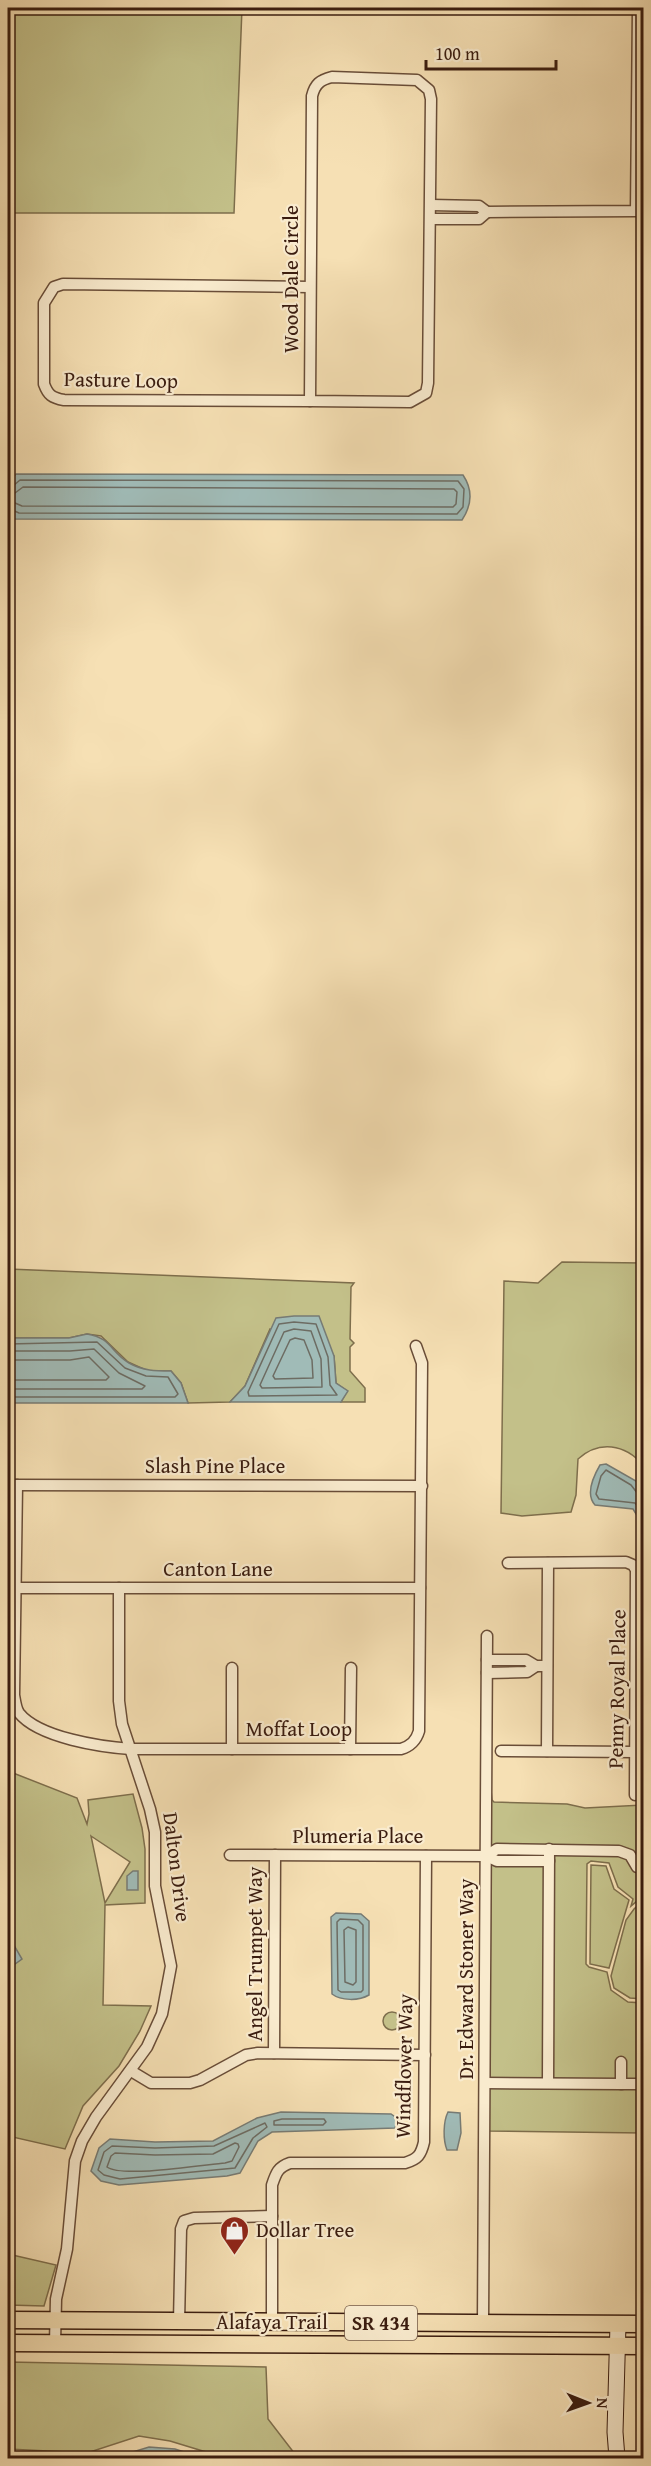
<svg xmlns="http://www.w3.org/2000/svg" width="651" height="2466" font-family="'Gentium Book Plus',serif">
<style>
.green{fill:#c3c089;stroke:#7e6e4c;stroke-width:1.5;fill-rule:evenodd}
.water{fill:#a0bbb7;stroke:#777b74;stroke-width:1.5}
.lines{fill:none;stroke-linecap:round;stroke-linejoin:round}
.shore{stroke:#6d6c63;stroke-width:1.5}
.street-casing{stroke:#694d38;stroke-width:13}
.secondary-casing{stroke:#3a1c0f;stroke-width:17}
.primary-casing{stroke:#3a1c0f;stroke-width:19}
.street{stroke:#f9ebce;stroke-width:10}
.secondary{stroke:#f9ebce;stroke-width:15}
.primary{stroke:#f6e0b4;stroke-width:16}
.labels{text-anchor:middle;stroke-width:4.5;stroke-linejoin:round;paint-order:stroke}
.shield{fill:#f9ebce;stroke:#735a48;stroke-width:1.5}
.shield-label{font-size:20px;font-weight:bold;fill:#3a1c0f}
.street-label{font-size:21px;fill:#3a1c0f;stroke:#f9ebce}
.poi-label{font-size:21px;fill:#3a1c0f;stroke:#f9ebce;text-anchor:start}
</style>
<rect width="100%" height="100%" fill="#f6e0b4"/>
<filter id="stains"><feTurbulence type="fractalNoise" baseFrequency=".00333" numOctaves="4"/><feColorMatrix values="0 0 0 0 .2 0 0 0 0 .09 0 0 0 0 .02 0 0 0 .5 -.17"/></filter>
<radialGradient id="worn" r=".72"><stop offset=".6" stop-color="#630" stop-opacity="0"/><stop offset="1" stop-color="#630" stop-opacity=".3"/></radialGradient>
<g class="green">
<path d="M8,8H242L234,213H8Z"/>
<path d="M643,8V215L644,221H641Z"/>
<path d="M562,1262L643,1263V1465C625,1444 599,1440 578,1459L576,1495L571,1512L522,1516L501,1513L504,1281L538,1283Z"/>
<path d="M8,1269L354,1283L351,1287L350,1339L354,1343L350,1347V1371L365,1388V1402H341L347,1391L336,1383L334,1356L270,1329L245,1386L230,1402L188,1403L181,1383L171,1371H148L128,1362L101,1336L87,1334L69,1338H8Z"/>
<path d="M8,1771L77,1798L87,1824L89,1814L88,1800L133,1794L142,1828L145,1849V1903L105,1905L103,2005L151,2006L140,2031L119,2066L83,2106L65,2149L8,2136ZM91,1836L130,1862L105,1903Z"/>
<path d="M491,1790L492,1800L494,1802L567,1804L585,1808L643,1805V1896L631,1906L633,1899L618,1887L609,1863L591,1861L587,1864L586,1964L589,1967L607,1972L611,1990L628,2002L643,2003V2133L489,2131L491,1863L523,1865L522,1845L491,1847Z"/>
<path d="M591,1865L606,1866L614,1889L629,1900L609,1968L590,1964Z"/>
<path d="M643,1901V1999L630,1998L614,1988L611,1976L626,1920L634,1909Z"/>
<circle cx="392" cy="2021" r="9"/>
<path d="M8,2254L56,2265L44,2306L8,2305Z"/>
<path d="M8,2362L266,2367L268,2419L298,2458H215L206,2452L170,2441L139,2436L87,2453L8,2449Z"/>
</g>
<g class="water">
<path d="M16,474L463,475C473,490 472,505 462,520L15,519L8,511V483Z"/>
<path d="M294,1316H319L334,1356L336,1383L348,1391L341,1402H230L245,1386L276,1318Z"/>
<path d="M87,1334C112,1338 110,1352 129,1363C143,1371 156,1371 171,1371L181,1383L188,1403H8V1338H69Z"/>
<path d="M606,1464L636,1481L642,1490L643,1547L638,1517L633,1509L595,1505C585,1494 593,1477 600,1465Z"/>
<path d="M133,1871H138V1890H127V1876Z"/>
<path d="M336,1913L361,1914L369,1921V1995C359,2001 341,2001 332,1994L331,1917Z"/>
<path d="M8,1939L11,1940L22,1959L8,1969Z"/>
<path d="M281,2112L391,2114L398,2119L395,2128L272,2132L258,2141L240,2173L227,2176L119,2185L101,2181L91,2171L99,2148L110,2139L155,2142L213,2141L257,2118Z"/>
<path d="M448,2112L460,2113L461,2133L457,2150H447C443,2140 443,2122 448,2112Z"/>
<path d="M149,2447L175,2449L203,2458H113Z"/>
</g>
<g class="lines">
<g class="shore">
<path d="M8,486H13L20,480L458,481L464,489L463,507L457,514L19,513L8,508"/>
<path d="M8,494L15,493L23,487L454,489L457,492L456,504L453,507L22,506L8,500"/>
<path d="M294,1322L316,1324L328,1357L330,1385L337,1395L249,1396L248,1392L279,1324Z"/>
<path d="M294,1329L311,1331L321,1359L322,1387L262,1388L260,1385L284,1332Z"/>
<path d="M295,1338L304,1340L312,1360L313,1378L275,1379L273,1376L290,1340Z"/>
<path d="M8,1344L97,1342L125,1368L146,1376L168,1377L178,1394L175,1397H8"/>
<path d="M8,1351H70L94,1349L119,1373L145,1386L142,1389H8"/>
<path d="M8,1360H70L89,1357L109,1377L106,1380H8"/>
<path d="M644,1495L638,1494L631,1485L606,1470L601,1476L596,1494L599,1499L635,1503L644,1515"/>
<path d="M340,1919L358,1920L363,1925V1990L361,1992H341L338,1990L337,1922Z"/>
<path d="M348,1927L356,1930V1982L353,1985L345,1982L344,1930Z"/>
<path d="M282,2119H324L326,2122L323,2125H274V2121Z"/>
<path d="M265,2123L267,2127L253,2138L235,2168L120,2179L104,2175L98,2170L104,2152L112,2146L155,2148L214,2146Z"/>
<path d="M235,2143L238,2144L239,2147L232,2161L225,2163C203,2165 122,2178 107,2167L111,2156L115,2153L155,2155L213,2154Z"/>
</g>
<defs>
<g id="street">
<path d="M332,77L417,80L429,90L431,99L428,383L426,393L410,402L310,401L312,96C315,84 320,80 332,77Z"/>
<path d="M431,205L479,206L487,212"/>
<path d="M487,212L636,211L638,8"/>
<path d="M431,219H479L487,212"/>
<path d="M310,401L64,400C52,398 48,395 44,384V303L54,287L63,284L310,287"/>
<path d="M8,1485L422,1486"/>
<path d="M17,1485L14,1695C15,1701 16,1709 19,1713C39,1738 102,1747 131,1749H401C411,1746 416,1741 419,1731L422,1363L416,1346"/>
<path d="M508,1563L626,1562L633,1565L636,1570L635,1795"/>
<path d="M15,1588H420"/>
<path d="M487,1660H526L536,1666H547"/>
<path d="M232,1668V1749"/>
<path d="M487,1673L527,1672L536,1666"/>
<path d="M350,1749L351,1668"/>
<path d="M501,1751L635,1752"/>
<path d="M547,1751L548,1563"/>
<path d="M230,1855L486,1856L497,1861H549"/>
<path d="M486,1856L497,1849L619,1851L630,1855L637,1867"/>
<path d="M274,2053L275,1855"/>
<path d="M131,2071L151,2083H190L200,2080L246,2055L258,2053L425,2055"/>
<path d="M485,2083L621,2084V2062"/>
<path d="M548,2083L549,1849"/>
<path d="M621,2084H637"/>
<path d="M179,2322L181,2229L184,2221L194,2218L272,2216"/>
<path d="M272,2322V2185C276,2173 278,2167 290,2163H405C418,2159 421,2155 424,2142L426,1856"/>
<path d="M483,2323L487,1636"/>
<path d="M55,2343L56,2299L67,2249L75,2161L82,2141L96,2117L147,2047L162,2014L171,1966L155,1886V1832L150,1809L122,1724L119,1701V1588"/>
</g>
<path id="secondary" d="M617,2458L615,2432L618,2324"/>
<g id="primary">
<path d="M8,2320L644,2324"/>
<path d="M8,2343L644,2346"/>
</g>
</defs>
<use href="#street" class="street-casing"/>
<use href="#secondary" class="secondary-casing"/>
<use href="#primary" class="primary-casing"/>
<use href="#street" class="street"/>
<use href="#secondary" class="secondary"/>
<use href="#primary" class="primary"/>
</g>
<defs>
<symbol id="shop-pin" viewBox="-11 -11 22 30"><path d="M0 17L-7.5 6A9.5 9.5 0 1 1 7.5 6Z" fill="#8f2418" stroke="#f9ebce"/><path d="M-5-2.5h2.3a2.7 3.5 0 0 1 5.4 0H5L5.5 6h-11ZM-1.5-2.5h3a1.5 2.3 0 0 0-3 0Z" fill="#fff"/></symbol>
</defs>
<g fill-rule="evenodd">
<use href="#shop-pin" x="218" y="2214" width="33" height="45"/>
</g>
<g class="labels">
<rect class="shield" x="345" y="2306" width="72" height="34" rx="4.5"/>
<g class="shield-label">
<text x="381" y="2330">SR 434</text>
</g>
<g class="street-label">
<text transform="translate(291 279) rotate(-90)" y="7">Wood Dale Circle</text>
<text transform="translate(121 380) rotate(1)" y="7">Pasture Loop</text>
<text x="215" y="1473">Slash Pine Place</text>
<text x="218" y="1576">Canton Lane</text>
<text transform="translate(617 1689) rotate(-89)" y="7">Penny Royal Place</text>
<text x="299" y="1736">Moffat Loop</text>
<text x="358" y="1843">Plumeria Place</text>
<text transform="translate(177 1867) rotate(83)" y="7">Dalton Drive</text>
<text transform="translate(255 1954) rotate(-90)" y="7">Angel Trumpet Way</text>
<text transform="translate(466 1979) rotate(-90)" y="7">Dr. Edward Stoner Way</text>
<text transform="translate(404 2066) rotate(-89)" y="7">Windflower Way</text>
<text x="272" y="2329">Alafaya Trail</text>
</g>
<g class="poi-label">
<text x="256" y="2237">Dollar Tree</text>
</g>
</g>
<rect width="651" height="2466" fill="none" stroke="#f6e0b4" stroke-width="30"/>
<rect x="9" y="9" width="633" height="2448" fill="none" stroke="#3a1c0f" stroke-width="3"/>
<rect x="15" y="15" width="621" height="2436" fill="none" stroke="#3a1c0f" stroke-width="1.5"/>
<g transform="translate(588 2403) rotate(91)" stroke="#f9ebce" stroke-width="4.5" paint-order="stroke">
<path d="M0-4.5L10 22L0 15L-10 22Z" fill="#3a1c0f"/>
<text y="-9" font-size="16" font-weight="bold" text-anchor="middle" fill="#3a1c0f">N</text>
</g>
<path d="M426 60v9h130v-9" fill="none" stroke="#3a1c0f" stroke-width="3"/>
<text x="435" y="60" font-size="18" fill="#3a1c0f" stroke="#f9ebce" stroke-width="4.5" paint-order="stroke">100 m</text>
<rect width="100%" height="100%" filter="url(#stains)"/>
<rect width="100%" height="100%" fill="url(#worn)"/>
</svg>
